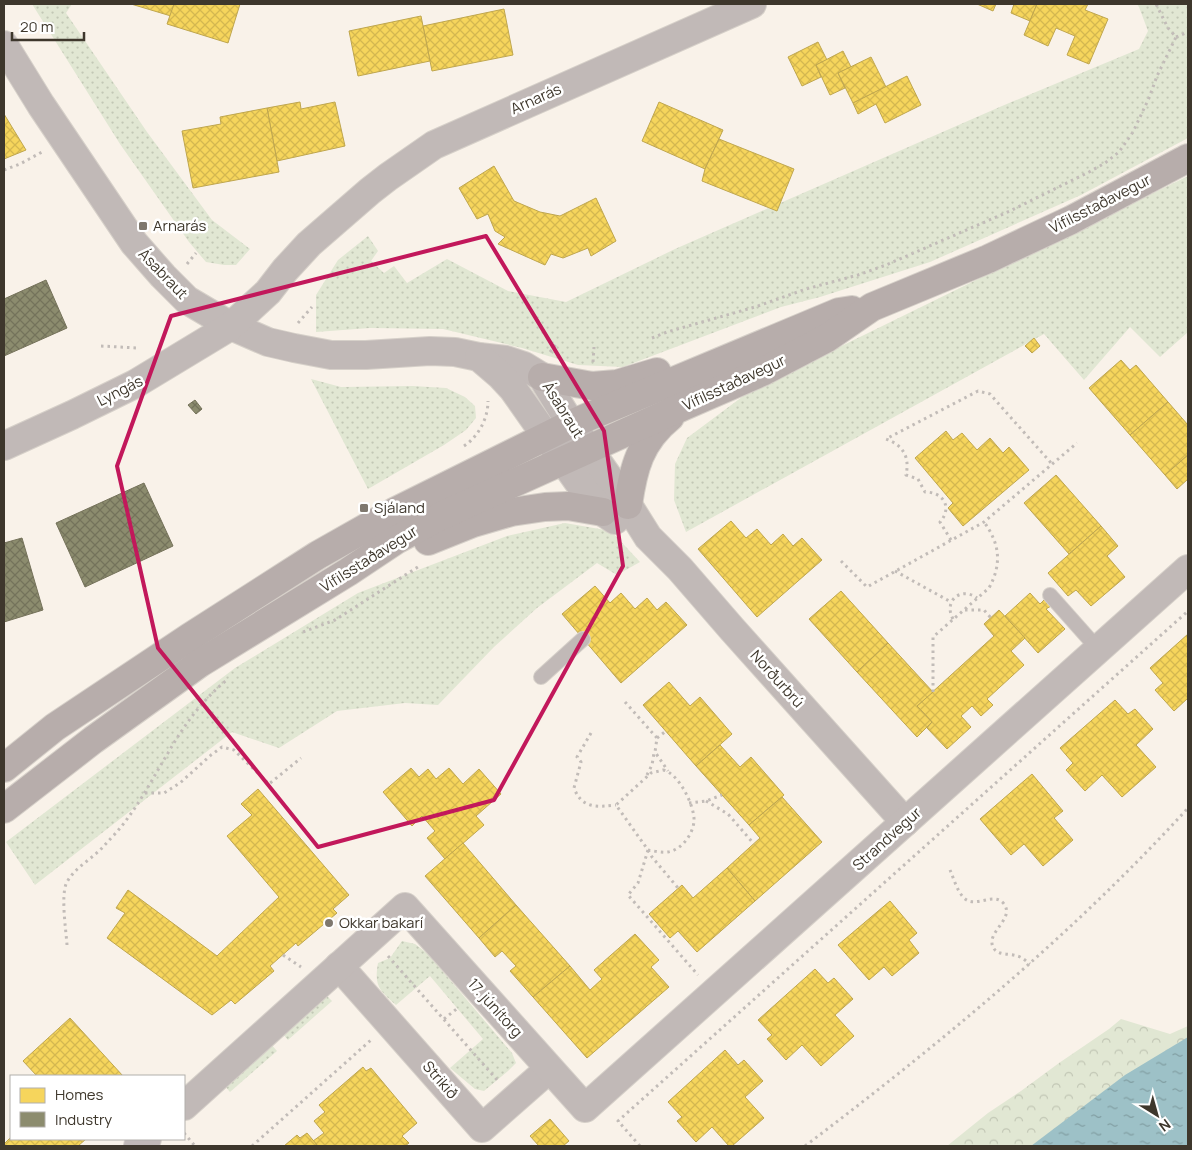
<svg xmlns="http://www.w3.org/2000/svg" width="1192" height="1150" font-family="Manrope,sans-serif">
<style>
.grass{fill:url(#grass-dots)}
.forest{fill:url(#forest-crowns)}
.water{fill:url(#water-ripples)}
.homes{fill:url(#homes-cross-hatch);stroke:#bfa64e}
.industry{fill:url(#industry-cross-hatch);stroke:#75725a}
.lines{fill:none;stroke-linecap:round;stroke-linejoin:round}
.lane-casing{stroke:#d6d0c9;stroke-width:16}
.street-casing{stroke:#d6d0c9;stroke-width:30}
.secondary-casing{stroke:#d6d0c9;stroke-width:30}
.path{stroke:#c2bcb8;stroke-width:3;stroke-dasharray:2.5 4;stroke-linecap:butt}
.lane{stroke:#c1b9b7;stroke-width:14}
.street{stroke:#c1b9b7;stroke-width:28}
.secondary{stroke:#b7adab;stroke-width:28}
.marked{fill:none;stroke:#c2185b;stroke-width:4;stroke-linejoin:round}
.poi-dot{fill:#7f786e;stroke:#fff;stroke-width:2}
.labels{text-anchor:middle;stroke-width:5;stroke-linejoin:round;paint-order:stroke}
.street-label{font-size:15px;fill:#3e372c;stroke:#fff}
.poi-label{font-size:15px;fill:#3e372c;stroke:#fff;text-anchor:start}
</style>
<defs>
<pattern id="grass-dots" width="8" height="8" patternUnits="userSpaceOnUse" patternTransform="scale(1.25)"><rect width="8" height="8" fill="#e1e7d3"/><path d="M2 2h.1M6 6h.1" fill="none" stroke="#c2c7b5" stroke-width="1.8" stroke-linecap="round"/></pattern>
<pattern id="forest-crowns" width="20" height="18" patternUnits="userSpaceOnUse" patternTransform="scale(1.25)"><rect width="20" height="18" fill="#e1e7d3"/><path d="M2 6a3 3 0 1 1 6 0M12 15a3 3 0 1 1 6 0" fill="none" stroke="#c2c7b5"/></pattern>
<pattern id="water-ripples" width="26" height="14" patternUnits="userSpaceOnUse" patternTransform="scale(1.25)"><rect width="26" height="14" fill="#9dc1c7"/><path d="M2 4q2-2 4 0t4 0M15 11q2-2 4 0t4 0" fill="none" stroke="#819ea2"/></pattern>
<pattern id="homes-cross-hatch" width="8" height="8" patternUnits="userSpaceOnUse" patternTransform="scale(1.25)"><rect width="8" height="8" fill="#f6d55c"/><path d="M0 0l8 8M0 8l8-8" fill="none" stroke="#d4b750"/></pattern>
<pattern id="industry-cross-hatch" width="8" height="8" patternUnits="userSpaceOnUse" patternTransform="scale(1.25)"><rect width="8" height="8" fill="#8c8c6e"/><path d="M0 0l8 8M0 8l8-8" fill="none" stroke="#74735b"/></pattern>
</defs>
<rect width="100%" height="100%" fill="#f9f2e9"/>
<g class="grass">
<path d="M32,4H72L66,13L147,132L212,220L250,249L236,265H224L206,262L189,242L120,144Z"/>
<path d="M1137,4H1188V138L1081,195L930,262L820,297L781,307L623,367L578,365L522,348L443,329L370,328L316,332V295L338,260L368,236L378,251L371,261L384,273L394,266L407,283L447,259L508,291L566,302L675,249L1002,106L1139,49L1148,31L1139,7Z"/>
<path d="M1188,176V332L1160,357L1130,327L1084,380L1044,334L686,532L674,500L675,464L687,438L750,391Z"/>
<path d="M311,379L341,387L413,386L446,388L465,397L475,406L476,418L466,430L444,445L368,489Z"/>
<path d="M565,523L611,531L640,562L617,575L597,563L537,608L494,647L438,705L405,703L337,711L279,748L232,732L35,885L6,842L235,668L358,593L507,536Z"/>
<path d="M402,941L415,944L428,954L512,1053L516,1063L508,1071L484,1091L475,1089L450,1068L483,1039L430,976L396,1005C379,990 374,986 378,963L390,958Z"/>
<path d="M325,994L332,1001L288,1040L281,1032Z"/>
<path d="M270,1043L277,1051L230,1092L223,1084Z"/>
</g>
<path class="forest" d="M1121,1019L1170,1034L1188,1026V1146H947L988,1113L1021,1091L1059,1063L1109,1029Z"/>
<path class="water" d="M1188,1037V1146H1031L1125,1075Z"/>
<g class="homes">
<path d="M131,4H174L171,16Z"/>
<path d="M174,4H240L228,43L167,24Z"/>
<path d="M977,4H996L993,11Z"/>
<path d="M1014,4H1037L1030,21L1011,13Z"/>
<path d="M1037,4H1088L1085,10L1108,19L1089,64L1067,55L1075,36L1056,28L1048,46L1024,35Z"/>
<path d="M504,9L513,55L432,71L423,26Z"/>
<path d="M421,16L430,61L358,76L349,31Z"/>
<path d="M818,42L827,60L816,65L821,77L802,86L788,57Z"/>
<path d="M843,51L851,67L838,73L845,88L830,95L816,65Z"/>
<path d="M871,57L886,87L853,103L838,73Z"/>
<path d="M907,76L921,105L885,123L876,104L858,114L853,103Z"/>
<path d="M300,102L301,109L335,102L345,146L277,161L267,108Z"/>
<path d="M659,102L723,130L705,169L642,141Z"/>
<path d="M267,108L279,172L193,188L182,131L221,124L220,117Z"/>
<path d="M4,114L26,150L4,159Z"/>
<path d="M719,139L794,169L777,211L702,181L705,169Z"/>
<path d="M494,166L514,201L540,212L560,216L596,198L616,241L591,256L588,248L563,258L551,254L545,265L498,244L505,237L495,231L488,214L477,219L459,188Z"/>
<path d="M1034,338L1040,346L1032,353L1025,346Z"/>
<path d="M1121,360L1130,370L1136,365L1168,402L1130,435L1089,388Z"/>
<path d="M1168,402L1188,425V455L1165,475L1130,435Z"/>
<path d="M946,431L953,440L962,433L977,450L990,438L1003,453L1009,447L1029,470L963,526L948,508L953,503L915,458Z"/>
<path d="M1188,455V479L1177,489L1165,475Z"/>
<path d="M1056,475L1101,526L1069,554L1024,503Z"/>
<path d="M731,521L746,538L757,529L771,545L783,534L793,546L802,538L822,560L757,617L698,549Z"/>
<path d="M1101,526L1118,546L1107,556L1125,577L1091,606L1076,590L1068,596L1048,573Z"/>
<path d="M595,586L610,603L621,593L635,609L647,598L657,610L666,602L687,625L621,683L562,614Z"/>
<path d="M841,591L888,643L857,672L809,619Z"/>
<path d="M1030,593L1040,604L1045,599L1051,606L1046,609L1065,629L1038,653L1005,616Z"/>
<path d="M999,610L1025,638L1011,651L1024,665L987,699L993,705L981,716L972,706L961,716L971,727L947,749L927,728L932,722L917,706L994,636L984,624Z"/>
<path d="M1188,634V698L1174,711L1155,690L1163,683L1150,668Z"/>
<path d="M888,643L933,692L917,706L932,722L917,737L857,672Z"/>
<path d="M669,682L690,706L700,697L732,734L696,766L643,705Z"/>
<path d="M1115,700L1128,714L1135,709L1153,729L1136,745L1156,767L1122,797L1102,775L1085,791L1066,770L1073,763L1060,748Z"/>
<path d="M720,745L740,767L751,757L784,795L749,825L696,766Z"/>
<path d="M411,768L419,777L428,769L436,779L449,768L463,784L479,769L501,794L476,816L484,825L445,859L427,838L435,831L422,816L412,826L383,792Z"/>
<path d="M1032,774L1063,811L1054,818L1073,840L1043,866L1024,844L1011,855L980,819Z"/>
<path d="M258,789L349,895L333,909L337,913L298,946L296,943L270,966L274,971L235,1004L231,1000L212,1015L107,938L125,913L116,908L128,890L217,956L279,897L227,836L252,815L241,804Z"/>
<path d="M782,797L822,842L755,901L727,868L760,838L749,825Z"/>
<path d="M463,843L516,905L479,938L425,876Z"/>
<path d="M727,868L755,901L697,952L678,931L670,938L649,914L682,885L693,898Z"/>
<path d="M890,901L917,933L909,940L919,953L892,976L884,967L869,980L838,945Z"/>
<path d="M516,905L570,966L533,997L510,971L516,966L502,951L495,957L479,938Z"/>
<path d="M635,934L659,960L651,967L669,987L587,1058L533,997L570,966L590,990L602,979L594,970Z"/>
<path d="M815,969L828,983L834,978L853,999L835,1015L854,1036L821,1066L802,1045L786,1060L767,1039L772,1035L758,1020Z"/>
<path d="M70,1018L123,1076H37L23,1061Z"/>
<path d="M725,1050L738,1065L744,1060L763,1081L745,1097L764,1118L732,1146H729L712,1127L696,1142L677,1121L682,1117L668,1102Z"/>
<path d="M363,1067L366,1071L371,1068L417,1123L402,1136L409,1143L405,1146H318L313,1141L324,1133L314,1121L325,1112L319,1105Z"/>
<path d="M550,1119L569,1141L563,1146H539L530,1136Z"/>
<path d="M307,1133L318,1146H284L297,1135L300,1138Z"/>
<path d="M11,1137V1139H86L78,1146H4V1144Z"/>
</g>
<g class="industry">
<path d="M46,280L67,328L4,356V299Z"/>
<path d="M195,400L202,409L196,414L188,405Z"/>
<path d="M144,483L173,546L85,587L56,523Z"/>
<path d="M22,538L43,610L4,622V543Z"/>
</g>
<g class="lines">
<defs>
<g id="lane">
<path d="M1050,595L1098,649"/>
<path d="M541,677L583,639"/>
</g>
<g id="street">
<path d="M4,45L41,105L134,243L163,276L187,300L231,326L268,342L294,348L331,355H366L430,351L455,352L479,357L506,360L524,366L542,377L571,424L628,505L648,537L680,569L732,629L905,822"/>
<path d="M479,357L500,375L513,389L584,490L603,512L615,520"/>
<path d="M4,446L72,415L135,384L231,326L268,292L285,270L309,244L370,191L388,177L434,145L752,4"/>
<path d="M339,966L482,1128L549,1069"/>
<path d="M184,1106L405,907L585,1108L1188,569"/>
<path d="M138,1146L147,1139"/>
</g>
<g id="secondary">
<path d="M542,377L592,386L617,384L657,372"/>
<path d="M628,505C633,469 640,441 670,417"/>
<path d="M428,541L473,523L511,512L545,507L568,506L603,512"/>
<path d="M4,768L55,727L190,637L318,555L394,512L571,424L839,312L852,310"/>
<path d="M4,809L93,740L200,663L348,572L396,540L443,515L684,406L762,372L827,338L872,307L988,259L1071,220L1188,158"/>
</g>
</defs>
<use href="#lane" class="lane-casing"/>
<use href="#street" class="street-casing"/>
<use href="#secondary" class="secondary-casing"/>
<g class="path">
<path d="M1176,37L1188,32"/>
<path d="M4,170L20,164L42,152"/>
<path d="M187,264L196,253"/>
<path d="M298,323L312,307"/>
<path d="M652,338L667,332L755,307L806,289L858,275L886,265L1010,211L1089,172L1105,163L1119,152L1133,132L1149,98L1157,76L1176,37L1168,28L1156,4"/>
<path d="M101,346L138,348"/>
<path d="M550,352L558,342"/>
<path d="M593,362L594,347"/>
<path d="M464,446C479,436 488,418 488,401"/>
<path d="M951,540L940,522C953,507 943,492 925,492L918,479L906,475C910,457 903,445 886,439L978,391L990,394L1052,464"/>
<path d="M841,561L867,587L984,522L1077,443"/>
<path d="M895,571L951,602"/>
<path d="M965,610H984L991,618"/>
<path d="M953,619C943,601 961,586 977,598"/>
<path d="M303,632L335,620L421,565"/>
<path d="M933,692V637L989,588C1002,564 1000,544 984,522"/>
<path d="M625,702L657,738L655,752L668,771"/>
<path d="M591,733L577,757L581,762L574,788C582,809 597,807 616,805"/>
<path d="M657,738L666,731"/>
<path d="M663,770C679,773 695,807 694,821C693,835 681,850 668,852C662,853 654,851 648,850L616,805L651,773Z"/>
<path d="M647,775L652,765L654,753"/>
<path d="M145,793H164L180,783L211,755L222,747L234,750L269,784L301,758"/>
<path d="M706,801L728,814L754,844"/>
<path d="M689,803L706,801L722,795"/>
<path d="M648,850L638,883L628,895L698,975"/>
<path d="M648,850L652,857L678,888"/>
<path d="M950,870C954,879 957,891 964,898C975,909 994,891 1004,904C1015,919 986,932 993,947C997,956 1009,953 1017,956C1022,957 1026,961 1030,964"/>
<path d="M67,945C66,930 61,898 66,884C73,869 89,861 101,849C105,845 109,840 114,835C136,811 151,781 168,753C184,725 203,699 228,679"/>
<path d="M283,955L301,967"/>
<path d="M388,956L498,1081"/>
<path d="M444,1019L459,1007"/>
<path d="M184,1133L195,1146"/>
<path d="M252,1146L371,1040"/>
<path d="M640,1146L618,1121L1188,611"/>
<path d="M805,1146C941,1043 1073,934 1188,808"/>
</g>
<use href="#lane" class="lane"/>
<use href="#street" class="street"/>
<use href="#secondary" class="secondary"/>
</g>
<path class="marked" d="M486,236L604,431L623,566L494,800L318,847L158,648L117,466L171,316Z"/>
<g class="poi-dot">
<rect x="138" y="221" width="10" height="10" rx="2.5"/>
<rect x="359" y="503" width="10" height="10" rx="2.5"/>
<circle cx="329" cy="923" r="5"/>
</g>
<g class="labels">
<g class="street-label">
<text transform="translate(536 99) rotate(-24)" y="5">Arnarás</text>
<text transform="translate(1100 204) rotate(-27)" y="5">Vífilsstaðavegur</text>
<text transform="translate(163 274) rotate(46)" y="5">Ásabraut</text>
<text transform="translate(734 383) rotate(-25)" y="5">Vífilsstaðavegur</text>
<text transform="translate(120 391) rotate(-27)" y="5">Lyngás</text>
<text transform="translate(563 410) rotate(58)" y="5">Ásabraut</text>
<text transform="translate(369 559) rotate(-32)" y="5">Vífilsstaðavegur</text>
<text transform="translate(777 679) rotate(48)" y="5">Norðurbrú</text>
<text transform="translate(887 839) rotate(-42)" y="5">Strandvegur</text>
<text transform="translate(495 1008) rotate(48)" y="5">17. júnítorg</text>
<text transform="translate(440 1080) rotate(49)" y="5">Strikið</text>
</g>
<g class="poi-label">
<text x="153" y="231">Arnarás</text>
<text x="374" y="513">Sjáland</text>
<text x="339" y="928">Okkar bakarí</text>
</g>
</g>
<rect width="1192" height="1150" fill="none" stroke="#3e372c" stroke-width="10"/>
<rect x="10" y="1075" width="175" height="65" fill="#ffffff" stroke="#b2afab"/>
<rect x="20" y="1088" width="25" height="15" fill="#f6d55c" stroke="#b2afab"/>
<text x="55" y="1100" font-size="15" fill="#3e372c">Homes</text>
<rect x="20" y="1112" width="25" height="15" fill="#8c8c6e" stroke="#b2afab"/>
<text x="55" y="1125" font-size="15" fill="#3e372c">Industry</text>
<g transform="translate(1157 1115) rotate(143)" stroke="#ffffff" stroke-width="4" paint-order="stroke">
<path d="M0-4L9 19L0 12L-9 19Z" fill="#3e372c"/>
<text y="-8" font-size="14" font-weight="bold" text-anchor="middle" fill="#3e372c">N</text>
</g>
<path d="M12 32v8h72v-8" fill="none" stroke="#3e372c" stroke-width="2.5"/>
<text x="20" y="32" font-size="15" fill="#3e372c" stroke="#ffffff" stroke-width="4" paint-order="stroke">20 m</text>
</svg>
